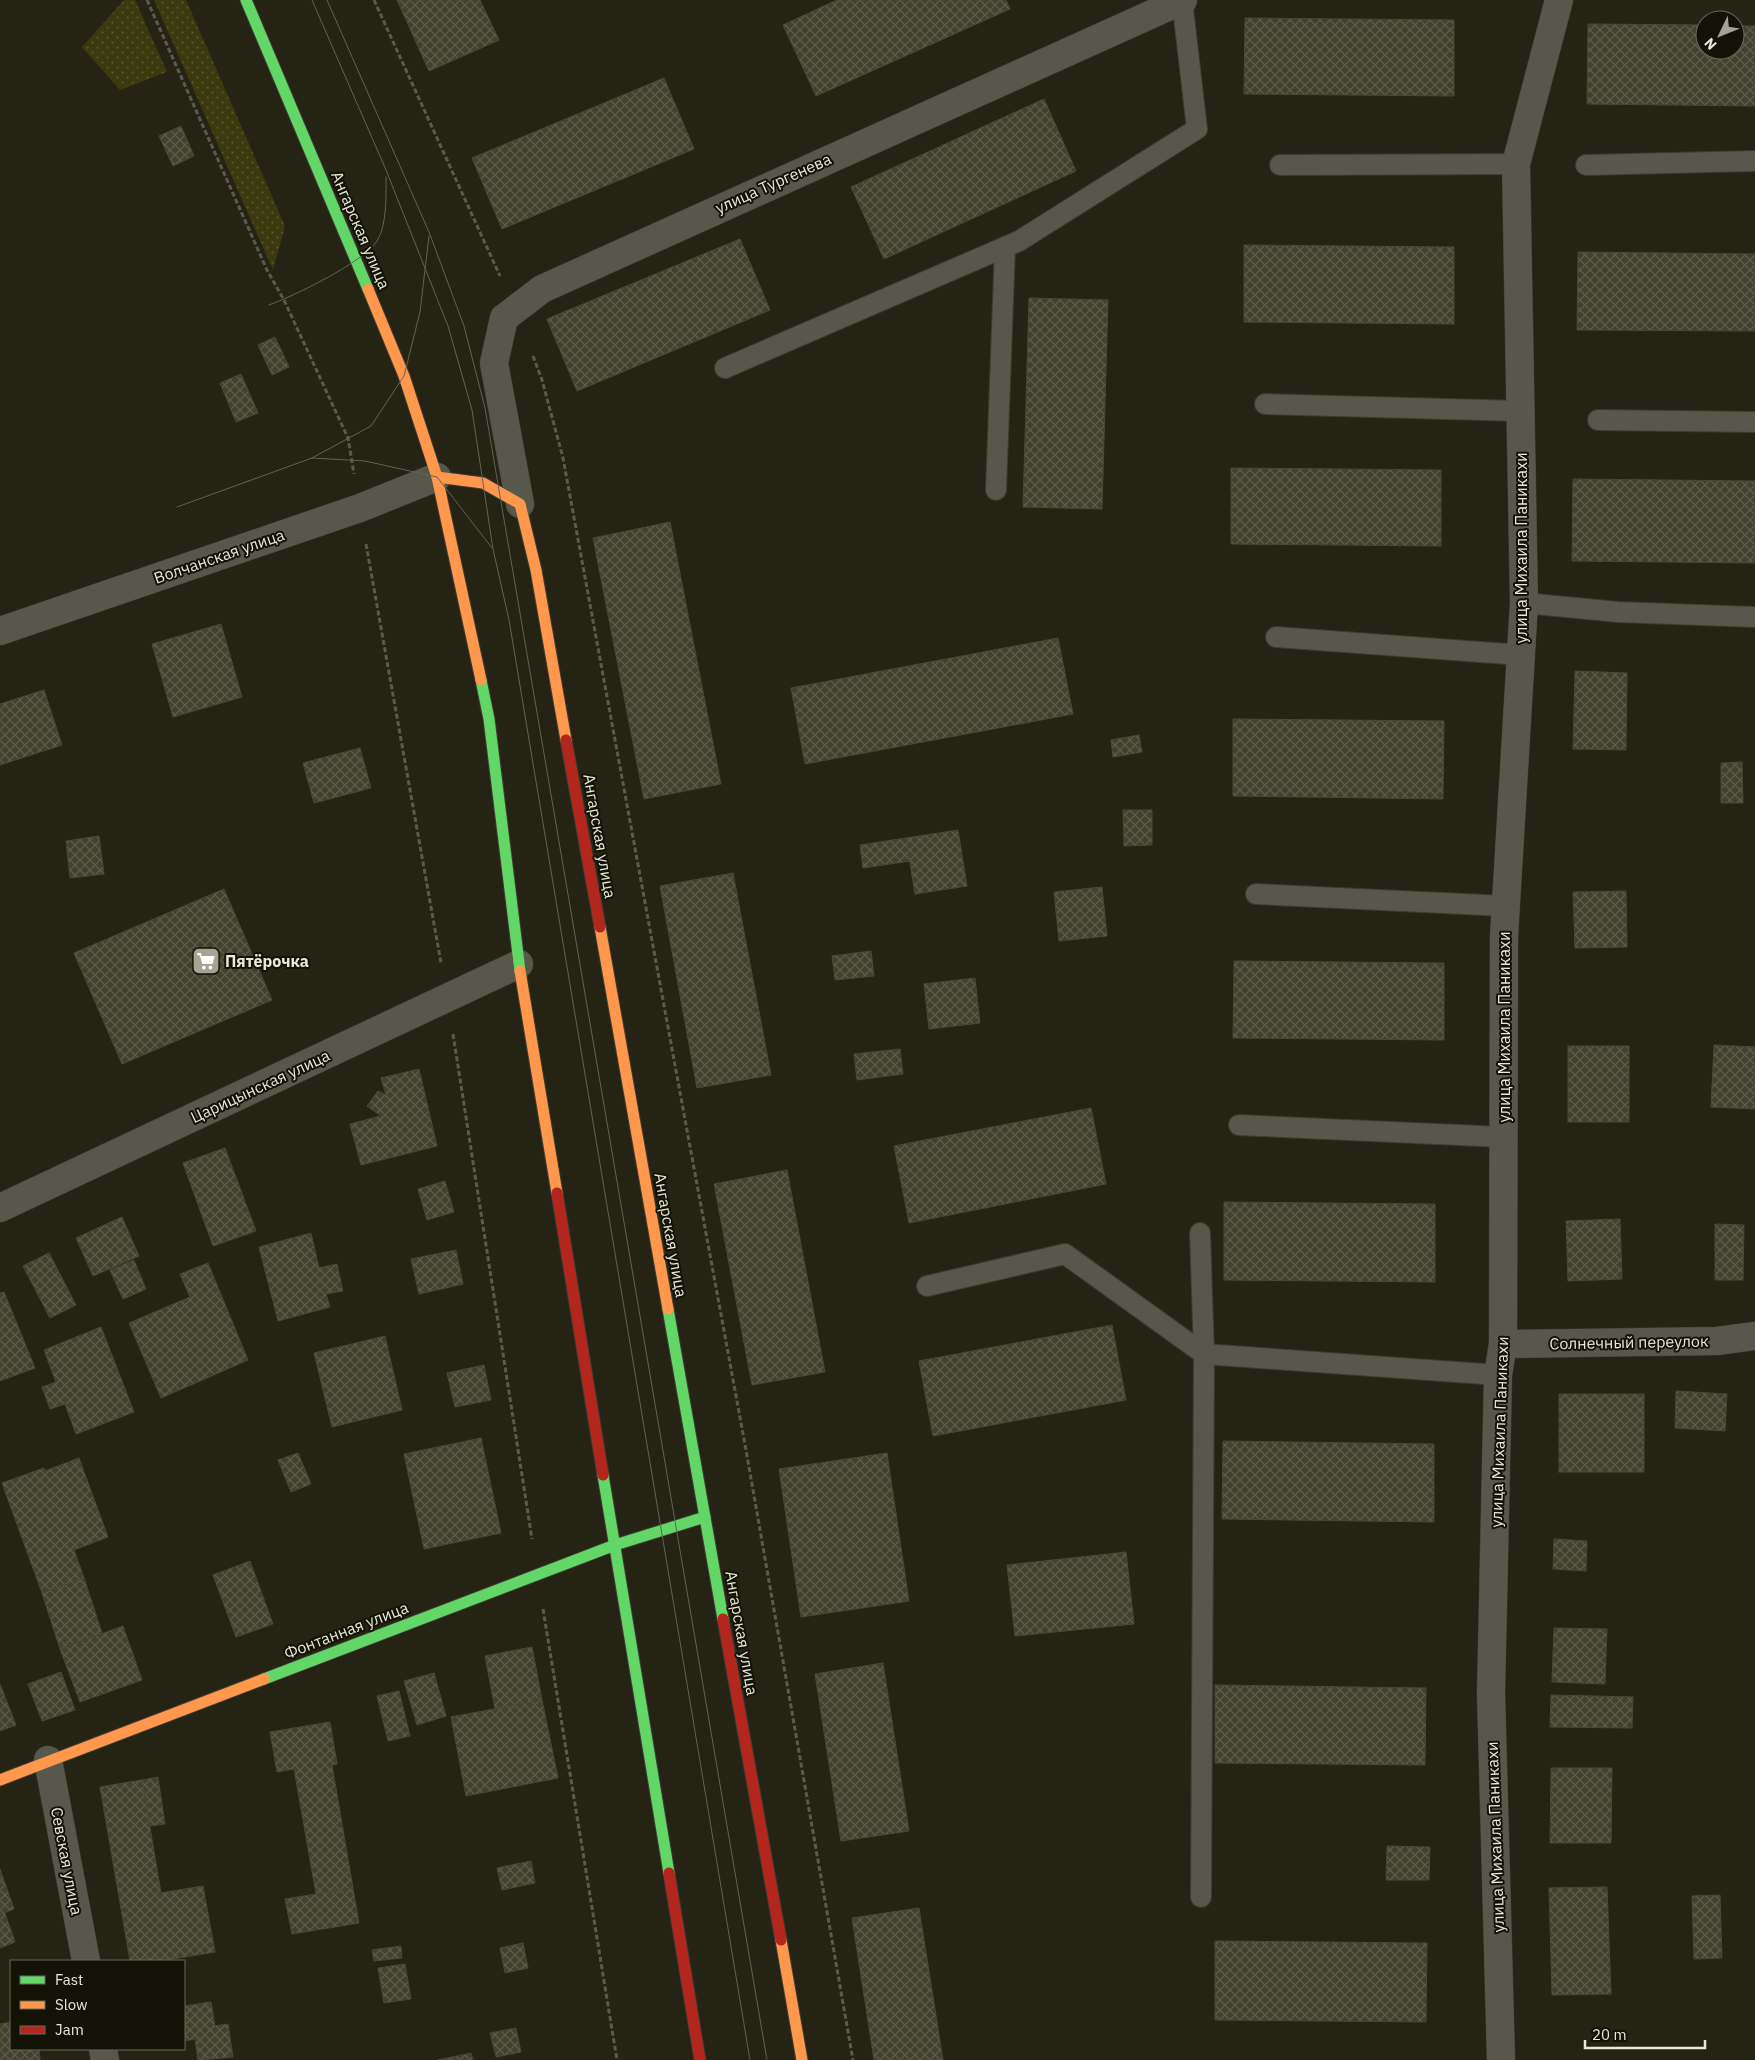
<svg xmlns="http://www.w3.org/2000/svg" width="1755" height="2060" font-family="'IBM Plex Sans',sans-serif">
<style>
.grass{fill:url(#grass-dots)}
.building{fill:url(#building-cross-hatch);stroke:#48483b}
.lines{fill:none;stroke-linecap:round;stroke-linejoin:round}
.lane-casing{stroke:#3e3c31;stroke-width:22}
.street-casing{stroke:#3e3c31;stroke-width:29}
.fast-casing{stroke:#3e3c31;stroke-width:13}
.slow-casing{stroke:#3e3c31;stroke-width:13}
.jam-casing{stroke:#3e3c31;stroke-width:13}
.path{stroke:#5b5a50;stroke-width:3;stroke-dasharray:5 2.5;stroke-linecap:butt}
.lane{stroke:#57574c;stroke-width:20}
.street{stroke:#57574c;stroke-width:28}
.fast{stroke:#63d668;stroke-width:11}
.slow{stroke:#ff974d;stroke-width:11}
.jam{stroke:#b3261e;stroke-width:11}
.tram{stroke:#626258;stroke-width:1}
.labels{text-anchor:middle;stroke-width:4;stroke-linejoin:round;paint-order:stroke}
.street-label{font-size:16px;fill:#e9e9d8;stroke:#121206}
.poi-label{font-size:16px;font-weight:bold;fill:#e9e9d8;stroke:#121206;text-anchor:start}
</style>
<defs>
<pattern id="grass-dots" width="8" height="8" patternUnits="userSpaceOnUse" patternTransform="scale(1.25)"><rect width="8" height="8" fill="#3b390e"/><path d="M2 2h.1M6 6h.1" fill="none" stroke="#575630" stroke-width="1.8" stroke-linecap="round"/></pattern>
<pattern id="building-cross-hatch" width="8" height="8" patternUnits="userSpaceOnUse" patternTransform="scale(1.25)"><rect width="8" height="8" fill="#42412e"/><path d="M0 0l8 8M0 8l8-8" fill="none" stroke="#5d5c4c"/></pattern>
</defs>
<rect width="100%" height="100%" fill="#252314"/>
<g class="grass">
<path d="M124,0H135L167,72L120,90L82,47Z"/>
<path d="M154,0H186L285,226L273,270Z"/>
</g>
<g class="building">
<path d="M397,0H480L499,40L429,71Z"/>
<path d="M837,0H1006L1010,9L816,96L783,25Z"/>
<path d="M1245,18L1454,20V96L1244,94Z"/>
<path d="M1588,24L1705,25V50H1735V26H1755V106L1587,104Z"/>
<path d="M664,78L694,149L502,229L472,158Z"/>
<path d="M1044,99L1076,171L884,259L851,187Z"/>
<path d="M181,126L194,156L173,166L159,136Z"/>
<path d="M740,239L770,310L577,391L547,319Z"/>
<path d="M1244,245L1454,247V324L1244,322Z"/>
<path d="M1578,252L1755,254V331L1577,330Z"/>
<path d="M1029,298L1108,300L1102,509L1023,507Z"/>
<path d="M275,337L289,367L272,375L258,345Z"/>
<path d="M241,374L258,413L236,422L220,383Z"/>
<path d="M1231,468L1441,470V546L1231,544Z"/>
<path d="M1573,479L1755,481V563L1572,561Z"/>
<path d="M670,522L721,784L644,799L593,538Z"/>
<path d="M221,624L242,697L173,717L152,644Z"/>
<path d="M1058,638L1073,714L805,764L791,688Z"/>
<path d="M1575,671L1627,673L1626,750L1573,749Z"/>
<path d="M44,690L62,745L0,765V704Z"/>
<path d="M1233,719L1444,721L1443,799L1233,796Z"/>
<path d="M1139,735L1142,752L1113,757L1111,740Z"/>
<path d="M360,748L371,788L314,803L303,763Z"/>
<path d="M1742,762L1743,803H1721V763Z"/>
<path d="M1123,810H1152V845L1124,846Z"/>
<path d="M958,830L967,886L915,894L906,838Z"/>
<path d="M99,836L104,874L70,878L66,841Z"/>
<path d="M906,838L910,861L863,868L860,845Z"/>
<path d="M733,873L771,1075L697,1088L660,886Z"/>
<path d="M1102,887L1107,936L1059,941L1054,892Z"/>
<path d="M224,889L272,1000L122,1064L74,953Z"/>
<path d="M1626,891L1627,947L1575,948L1573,892Z"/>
<path d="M871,951L874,976L835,980L832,956Z"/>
<path d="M1234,961L1444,963V1040L1233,1038Z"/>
<path d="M975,978L980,1023L929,1029L924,984Z"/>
<path d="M1714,1045L1755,1047V1109L1711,1107Z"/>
<rect x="1568" y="1046" width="61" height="76"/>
<path d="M900,1049L903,1074L857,1080L854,1054Z"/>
<path d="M419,1069L437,1146L361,1165L350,1124L381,1116L367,1106L378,1091L386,1095L381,1078Z"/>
<path d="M1091,1108L1106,1184L909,1223L894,1146Z"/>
<path d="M225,1148L256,1231L213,1246L183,1163Z"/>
<path d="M787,1170L825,1372L752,1385L714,1184Z"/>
<path d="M445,1181L454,1212L427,1220L418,1189Z"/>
<path d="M1224,1202L1435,1204V1282L1224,1280Z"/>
<path d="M122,1217L139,1256L93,1276L76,1238Z"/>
<path d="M1620,1219L1622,1279L1568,1281L1566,1221Z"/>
<path d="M1715,1224L1744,1225L1743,1280H1715Z"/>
<path d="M311,1233L319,1268L337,1264L343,1291L326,1294L330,1307L278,1321L259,1247Z"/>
<path d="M456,1250L463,1284L419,1294L411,1259Z"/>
<path d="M49,1253L76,1305L50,1318L23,1266Z"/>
<path d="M134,1260L146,1289L123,1299L110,1270Z"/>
<path d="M208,1263L248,1360L161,1398L129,1323L190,1297L180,1274Z"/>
<path d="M4,1292L35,1368L0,1381V1293Z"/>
<path d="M1112,1325L1126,1400L933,1436L919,1361Z"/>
<path d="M101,1327L134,1412L76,1434L65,1404L50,1409L42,1387L56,1382L44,1350Z"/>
<path d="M385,1336L402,1410L332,1427L314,1353Z"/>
<path d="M484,1365L491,1400L455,1407L447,1373Z"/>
<path d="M1676,1391L1727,1394L1725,1431L1675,1428Z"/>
<rect x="1559" y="1394" width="85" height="78"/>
<path d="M481,1438L501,1533L424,1549L404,1454Z"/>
<path d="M1223,1441L1434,1444V1522L1222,1519Z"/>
<path d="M298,1453L311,1484L291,1492L278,1460Z"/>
<path d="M887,1453L909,1601L801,1617L779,1469Z"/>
<path d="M79,1458L108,1537L74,1550L84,1578L42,1593L2,1483L44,1468L45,1471Z"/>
<path d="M1554,1539L1587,1541L1586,1571L1553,1569Z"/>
<path d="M1126,1552L1134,1624L1015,1636L1007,1565Z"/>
<path d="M250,1561L273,1624L236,1637L213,1575Z"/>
<path d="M84,1578L102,1633L60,1649L42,1593Z"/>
<path d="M123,1626L142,1680L80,1702L60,1649Z"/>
<path d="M1554,1628L1607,1629L1605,1684L1552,1682Z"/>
<path d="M532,1647L542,1700L495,1709L485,1656Z"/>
<path d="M883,1663L909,1831L841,1841L815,1674Z"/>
<path d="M61,1672L75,1710L42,1721L28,1684Z"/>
<path d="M434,1673L446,1716L417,1725L404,1681Z"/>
<path d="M0,1684L16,1725L0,1731Z"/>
<path d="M1215,1685L1426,1688L1425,1765L1215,1763Z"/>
<path d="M399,1691L410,1736L388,1741L377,1696Z"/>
<path d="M1551,1695L1633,1697L1632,1728L1550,1727Z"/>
<path d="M542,1700L558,1778L466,1796L451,1717Z"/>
<path d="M330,1722L337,1764L332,1765L353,1888L316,1894L294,1769L277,1772L270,1732Z"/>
<path d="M1551,1768H1612L1611,1843H1550Z"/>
<path d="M158,1777L165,1824L150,1826L142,1780Z"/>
<path d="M142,1780L161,1893L203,1886L215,1952L161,1961H130L100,1787Z"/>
<path d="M1387,1846L1430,1847L1429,1880H1386Z"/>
<path d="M531,1861L535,1883L502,1890L497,1868Z"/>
<path d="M0,1869L14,1909L4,1913L2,1905L0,1906Z"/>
<path d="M1607,1887L1611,1994L1552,1995L1549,1888Z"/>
<path d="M353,1888L359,1923L292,1934L285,1899Z"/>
<path d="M1720,1895L1722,1958L1694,1959L1692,1896Z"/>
<path d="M2,1905L15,1942L0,1948V1906Z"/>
<path d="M919,1908L943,2060H874L852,1918Z"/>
<path d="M1215,1941L1427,1943L1426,2022L1215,2020Z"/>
<path d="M523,1943L528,1968L505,1973L500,1948Z"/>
<path d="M401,1946L402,1958L374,1961L372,1950Z"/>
<path d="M405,1964L411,1999L384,2003L378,1968Z"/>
<path d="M211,2002L215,2026L228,2024L233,2057L198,2060L195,2039L184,2041V2006Z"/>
<path d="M11,2022V2049H39L40,2060H0V2024Z"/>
<path d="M516,2028L521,2052L496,2057L490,2033Z"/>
<path d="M471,2053L473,2060H438Z"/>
</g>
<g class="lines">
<defs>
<g id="lane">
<path d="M1280,165L1516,164"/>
<path d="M1586,165L1755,161"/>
<path d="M725,368L1019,241L1197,129L1182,0"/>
<path d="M1265,404L1520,411"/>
<path d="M1598,420L1755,422"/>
<path d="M996,490L1005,247"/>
<path d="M1524,603L1618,612L1755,617"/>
<path d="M1276,637L1521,655"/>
<path d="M1256,894L1506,906"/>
<path d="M1239,1125L1503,1137"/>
<path d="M1200,1233L1204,1354L1201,1897"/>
<path d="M927,1286L1065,1254L1204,1354L1498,1375"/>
</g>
<g id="street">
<path d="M520,504L494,363L504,318L542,289L1183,0"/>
<path d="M0,631L360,508L437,477"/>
<path d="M0,1208L519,964"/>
<path d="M1503,1344L1717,1341L1755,1336"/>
<path d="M48,1760L86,1961"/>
<path d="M103,2049L105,2060"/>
<path d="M1501,2060L1491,1693L1498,1375L1503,1344L1504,936L1524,603L1516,164L1559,0"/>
</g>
<g id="fast">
<path d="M246,0L368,289"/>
<path d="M481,680L489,719L520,971"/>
<path d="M668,1309L723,1619"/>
<path d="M603,1475L669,1873"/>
<path d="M264,1679L615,1545L705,1517"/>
</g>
<g id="slow">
<path d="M368,289L404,376L437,477L481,680"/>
<path d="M437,477L483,483L520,504L536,570L566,740"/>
<path d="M600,927L668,1309"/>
<path d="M520,971L557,1193"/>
<path d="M0,1780L264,1679"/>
<path d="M781,1940L802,2060"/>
</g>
<g id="jam">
<path d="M566,740L600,927"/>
<path d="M557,1193L603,1475"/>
<path d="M723,1619L781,1940"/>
<path d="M669,1873L700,2060"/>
</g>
</defs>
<use href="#lane" class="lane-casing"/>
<use href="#street" class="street-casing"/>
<use href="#fast" class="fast-casing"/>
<use href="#slow" class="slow-casing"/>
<use href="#jam" class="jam-casing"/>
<g class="path">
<path d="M147,0L267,270L284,300L348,438L354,474"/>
<path d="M374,0L500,276"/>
<path d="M533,356L542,380L563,458L746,1450L853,2060"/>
<path d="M366,544L441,963"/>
<path d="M453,1034L532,1539"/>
<path d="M543,1609L617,2060"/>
</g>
<use href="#lane" class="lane"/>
<use href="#street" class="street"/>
<use href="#fast" class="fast"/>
<use href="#slow" class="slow"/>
<use href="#jam" class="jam"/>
<g class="tram">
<path d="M312,0L386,170L448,326L472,410L493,549L509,620L750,2060"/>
<path d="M327,0L429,232L464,326L485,408L767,2060"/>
<path d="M269,305C294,296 364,262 377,241C387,225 386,196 386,177"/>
<path d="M312,458L371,426L404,376L420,312L429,236"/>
<path d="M177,507L312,458L365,461L437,477L492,548"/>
</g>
</g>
<defs>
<symbol id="supermarket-square" viewBox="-11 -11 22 22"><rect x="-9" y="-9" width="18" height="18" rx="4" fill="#a4a493" stroke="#121206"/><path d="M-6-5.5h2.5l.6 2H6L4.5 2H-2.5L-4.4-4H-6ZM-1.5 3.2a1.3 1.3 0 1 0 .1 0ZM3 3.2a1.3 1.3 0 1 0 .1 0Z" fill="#fff"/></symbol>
</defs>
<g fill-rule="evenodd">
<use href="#supermarket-square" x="190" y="945" width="32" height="32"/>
</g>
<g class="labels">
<g class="street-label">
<text transform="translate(773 183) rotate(-24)" y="6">улица Тургенева</text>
<text transform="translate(361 230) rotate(67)" y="6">Ангарская улица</text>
<text transform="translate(1521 548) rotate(-90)" y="6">улица Михаила Паникахи</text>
<text transform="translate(219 556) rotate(-19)" y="6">Волчанская улица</text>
<text transform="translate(600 836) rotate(80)" y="6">Ангарская улица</text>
<text transform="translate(1504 1027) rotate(-90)" y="6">улица Михаила Паникахи</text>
<text transform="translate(260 1086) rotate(-25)" y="6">Царицынская улица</text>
<text transform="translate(671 1235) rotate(80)" y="6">Ангарская улица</text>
<text transform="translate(1629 1342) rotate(-1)" y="6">Солнечный переулок</text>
<text transform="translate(1499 1432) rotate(-88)" y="6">улица Михаила Паникахи</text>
<text transform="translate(346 1630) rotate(-21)" y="6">Фонтанная улица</text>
<text transform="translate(742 1633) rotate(80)" y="6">Ангарская улица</text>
<text transform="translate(1495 1837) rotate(-92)" y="6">улица Михаила Паникахи</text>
<text transform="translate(67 1861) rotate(79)" y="6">Севская улица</text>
</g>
<g class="poi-label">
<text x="225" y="967">Пятёрочка</text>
</g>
</g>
<rect x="10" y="1960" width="175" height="90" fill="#121206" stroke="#68685a"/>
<rect x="20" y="1976" width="25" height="8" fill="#63d668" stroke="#68685a"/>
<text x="55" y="1985" font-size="15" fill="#e9e9d8">Fast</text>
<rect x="20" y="2001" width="25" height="8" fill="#ff974d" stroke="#68685a"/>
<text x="55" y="2010" font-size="15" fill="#e9e9d8">Slow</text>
<rect x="20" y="2026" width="25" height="8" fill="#b3261e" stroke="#68685a"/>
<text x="55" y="2035" font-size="15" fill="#e9e9d8">Jam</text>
<g transform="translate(1720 35) rotate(227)"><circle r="24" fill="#121206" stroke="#68685a"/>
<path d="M0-4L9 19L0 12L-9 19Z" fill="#a4a493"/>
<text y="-8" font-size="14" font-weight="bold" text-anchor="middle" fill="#e9e9d8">N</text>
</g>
<path d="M1585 2040v8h120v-8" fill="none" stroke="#e9e9d8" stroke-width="2.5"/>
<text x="1592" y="2040" font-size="15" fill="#e9e9d8" stroke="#121206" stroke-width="4" paint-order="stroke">20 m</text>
</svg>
